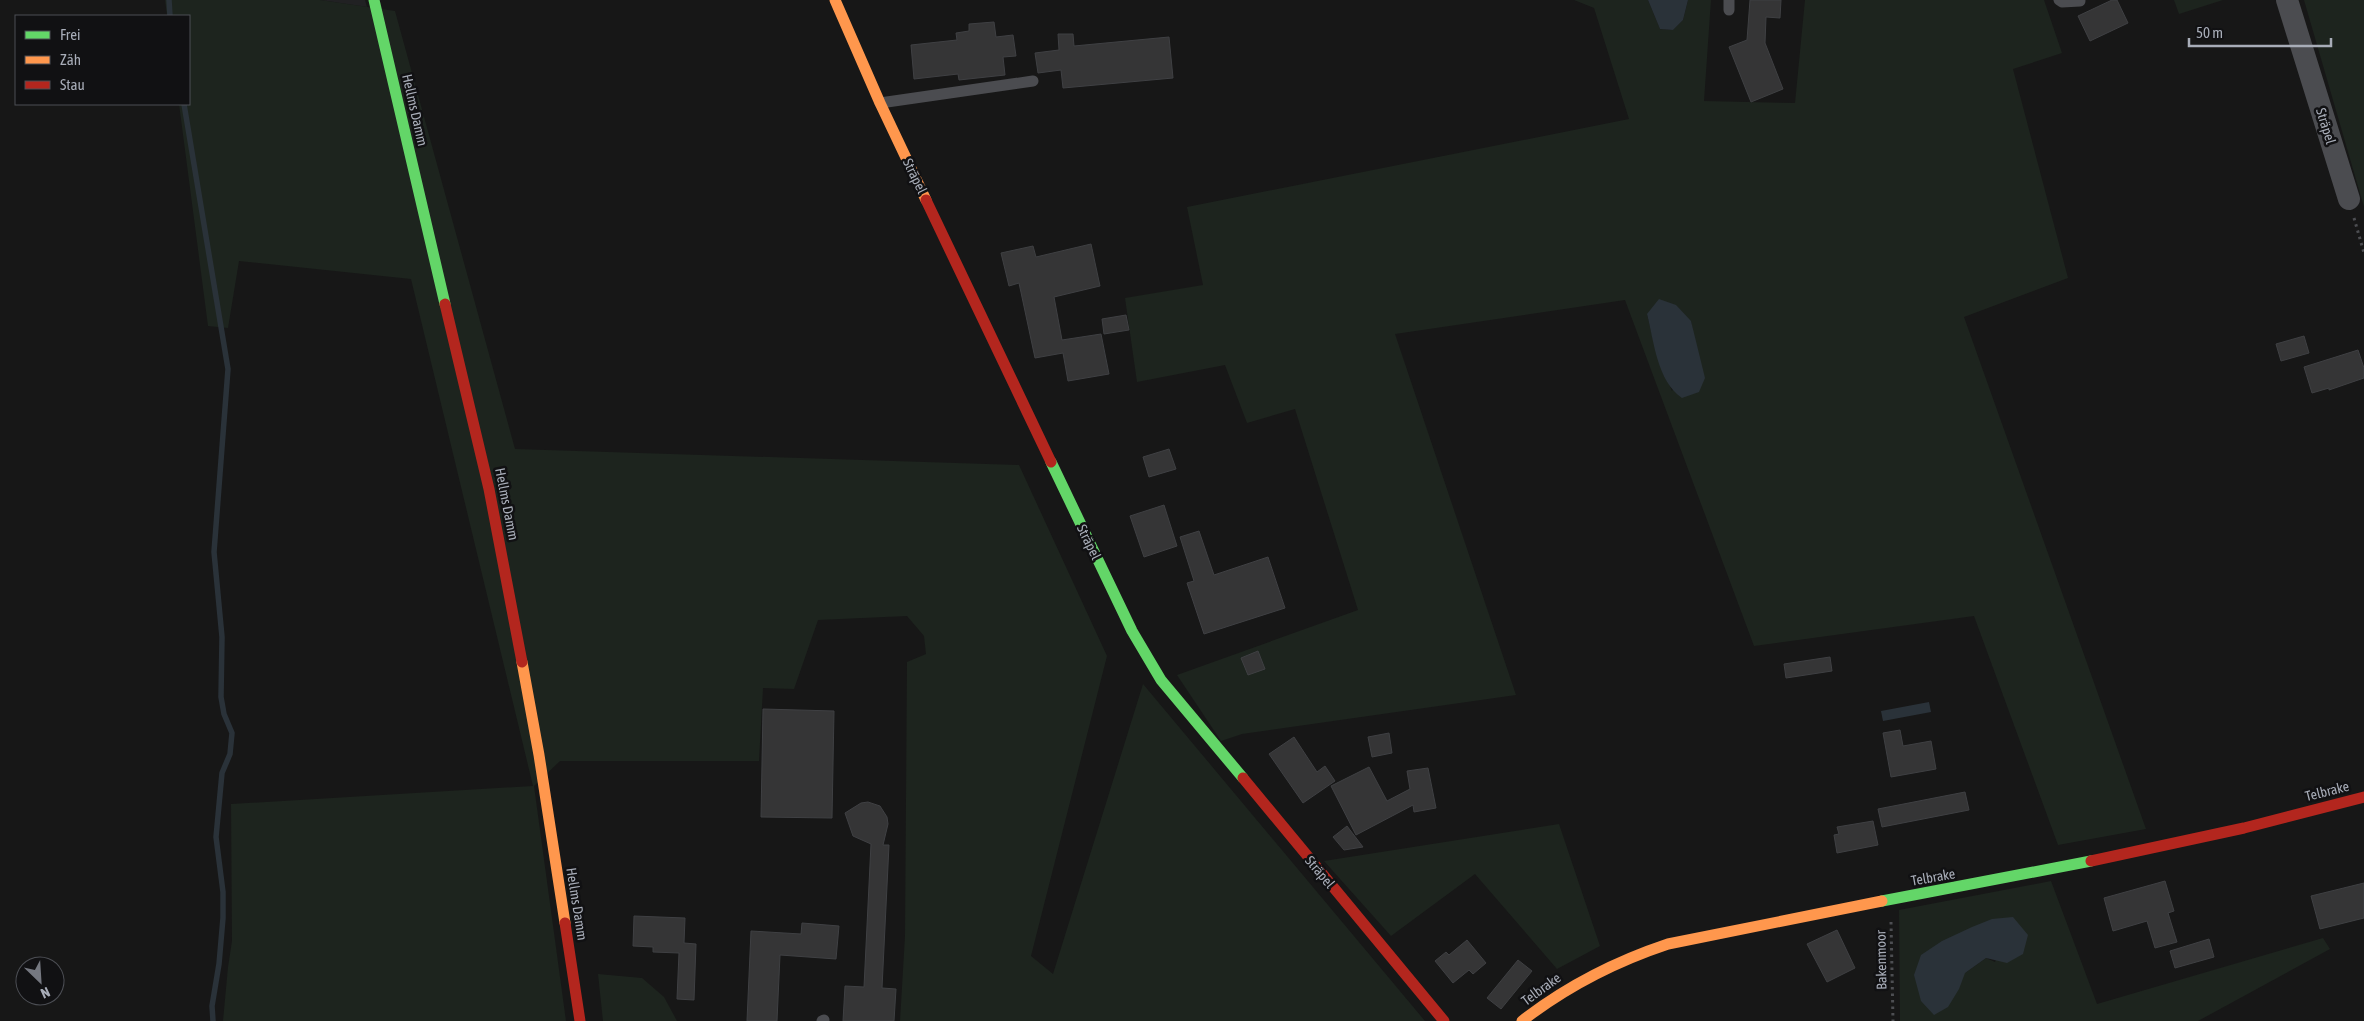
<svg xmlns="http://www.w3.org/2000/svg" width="2364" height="1021" font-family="'Asap Condensed',sans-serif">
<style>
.built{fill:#212123}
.green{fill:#1d241e;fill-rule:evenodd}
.water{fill:#2a3239}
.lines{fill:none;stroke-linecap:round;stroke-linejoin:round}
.stream{stroke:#2a3239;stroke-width:5.5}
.building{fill:#353536;stroke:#3f4043}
.path{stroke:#4d4e52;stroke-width:3;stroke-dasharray:2.5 4;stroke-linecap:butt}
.lane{stroke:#4b4c50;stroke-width:11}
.street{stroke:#4b4c50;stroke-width:22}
.fast{stroke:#63d668;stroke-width:11}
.slow{stroke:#ff974d;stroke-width:11}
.jam{stroke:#b3261e;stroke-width:11}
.labels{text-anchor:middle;stroke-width:5;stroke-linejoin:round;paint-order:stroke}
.street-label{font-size:14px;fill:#a8adb8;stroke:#111113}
</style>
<rect width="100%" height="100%" fill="#171717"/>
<path class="built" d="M320,0H365L367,7Z"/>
<g class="green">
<path d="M165,0H320L395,11L515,449L1019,465L1107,656L1031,956L1053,974L1143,684L1425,1021H900L905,936L907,662L926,654L924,636L907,616L818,620L794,689L763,688L759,761H560L534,786L566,1021H223L228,967L232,941L231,804L533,786L411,279L239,261L228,328L208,326L179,104H189V16H167Z"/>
<path d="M1574,0H1648L1660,29L1673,30L1683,20L1688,0H1711L1704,101L1795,103L1805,0H2044L2062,53L2013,69L2068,278L1964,317L2146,829L2058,845L1974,616L1754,646L1625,300L1395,334L1516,695L1242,734L1221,741L1177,675L1358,610L1295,409L1247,423L1225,365L1137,382L1125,298L1203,285L1187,207L1629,119L1594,8ZM1647,314L1691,321L1696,348L1672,391L1657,355Z"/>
<path d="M2174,0H2223L2179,14Z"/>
<path d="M2304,0H2364V207Z"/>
<path d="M1559,824L1600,946L1557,969L1475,874L1391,936L1324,861Z"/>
<path d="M2051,881L2097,1004L2323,938L2330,949L2198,1021H1900L1899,910ZM2013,917L1995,962L1986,958L1965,973Z"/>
<path d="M598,974L642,978L664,997L677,1021H603Z"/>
</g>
<g class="water">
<path d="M1648,0H1688L1683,20L1673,30L1660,29Z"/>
<path d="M1659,299L1676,305L1691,321L1705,378L1699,392L1682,398C1657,381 1654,341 1647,314Z"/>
<path d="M1929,702L1931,712L1883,721L1881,711Z"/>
<path d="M2013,917L2028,935L2023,954L2007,963L1986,958L1965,973L1959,989L1948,1007L1934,1015L1921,1001L1914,975L1921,955L1942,941L1972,927L1992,919Z"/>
</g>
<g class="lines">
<g class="stream">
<path d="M169,0L170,16"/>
<path d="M184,104L228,369L214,552L222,637L221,697L224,714L232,733L230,754L222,773L216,837L223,892V918L219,964L212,1006L213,1021"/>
</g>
</g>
<g class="building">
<path d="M1750,0H1781L1780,18L1766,17L1765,43L1783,89L1751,102L1729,47L1747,40Z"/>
<path d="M2112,0H2117L2128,23L2090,41L2078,16Z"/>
<path d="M994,22L996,37L1013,35L1016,56L1003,57L1005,75L959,80L958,74L914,79L911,45L957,40L956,33L969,31V24Z"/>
<path d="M1058,34H1073L1074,46L1169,37L1173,78L1063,88L1061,70L1038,73L1035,53L1059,50Z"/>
<path d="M1091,244L1100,286L1054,297L1062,340L1101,334L1109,374L1068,381L1063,353L1035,358L1019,283L1009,286L1001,253L1033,246L1036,257Z"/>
<path d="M1126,315L1129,330L1104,334L1102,319Z"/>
<path d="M2304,336L2309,353L2281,361L2276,344Z"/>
<path d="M2358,350L2364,368V378L2329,390V388L2312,393L2304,367Z"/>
<path d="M1169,449L1176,469L1149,477L1143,457Z"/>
<path d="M1164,505L1177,546L1144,557L1130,516Z"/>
<path d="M1199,531L1214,575L1268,557L1285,608L1204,634L1187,583L1194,581L1180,537Z"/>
<path d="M1258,651L1265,669L1248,675L1241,658Z"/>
<path d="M1830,657L1832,671L1786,678L1784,664Z"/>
<path d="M763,709L834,711L832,818L761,817Z"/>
<path d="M1900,730L1903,746L1931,741L1936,769L1891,777L1883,733Z"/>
<path d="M1389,733L1392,753L1372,757L1368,737Z"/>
<path d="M1294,737L1317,772L1325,766L1335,781L1303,803L1269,754Z"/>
<path d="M1369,767L1387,801L1410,789L1407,771L1428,768L1436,808L1414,812L1413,805L1356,835L1331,786Z"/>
<path d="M1965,792L1969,810L1882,827L1878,809Z"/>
<path d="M868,802L880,806L887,817L888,824L883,845H889L882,988L896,989L894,1021H843L845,986L864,987L871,844L853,836L845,813L861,803Z"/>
<path d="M1873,821L1878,845L1837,853L1834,835L1839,834L1837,827Z"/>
<path d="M1347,826L1363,847L1344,850L1333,837Z"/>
<path d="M2165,881L2174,911L2168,913L2177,942L2155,948L2147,921L2113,931L2104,898Z"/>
<path d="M2364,883V918L2320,929L2311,896Z"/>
<path d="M634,916L685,918L684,943L696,944L694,1000L677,999L679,953L653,952V947L633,946Z"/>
<path d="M802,923L839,926L836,959L780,955L777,1021H747L751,931L801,934Z"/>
<path d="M1837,930L1855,968L1827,982L1807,944Z"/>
<path d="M2209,939L2214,957L2175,968L2170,951Z"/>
<path d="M1467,940L1486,963L1473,974L1469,970L1453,983L1435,961L1446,952L1449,955Z"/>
<path d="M1518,960L1532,971L1501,1009L1487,998Z"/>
</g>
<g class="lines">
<g class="path">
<path d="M2354,218L2364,253"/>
<path d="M1891,922L1893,1021"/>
</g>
<g class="lane">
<path d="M2059,0L2062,2L2080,1"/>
<path d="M1729,10V0"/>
<path d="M880,103L1033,81"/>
<path d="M822,1021L824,1020"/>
</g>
<path class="street" d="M2287,0L2349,199"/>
<g class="fast">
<path d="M374,0L445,304"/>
<path d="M1051,462L1132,631L1161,680L1243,778"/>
<path d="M1882,901L2091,861"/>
</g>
<g class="slow">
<path d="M835,0L880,103L926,200"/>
<path d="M522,662L539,755L565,923"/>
<path d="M1522,1021C1567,986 1614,962 1668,944L1882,901"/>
</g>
<g class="jam">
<path d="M926,200L1051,462"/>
<path d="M445,304L489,489L522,662"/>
<path d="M1243,778L1444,1021"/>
<path d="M2091,861L2244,828L2364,797"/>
<path d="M565,923L580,1021"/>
</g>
</g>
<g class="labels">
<g class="street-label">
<text transform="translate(415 110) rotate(77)" y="5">Hellms Damm</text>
<text transform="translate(2326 126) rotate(73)" y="5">Sträpel</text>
<text transform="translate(915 176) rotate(64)" y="5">Sträpel</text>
<text transform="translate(507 504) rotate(79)" y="5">Hellms Damm</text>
<text transform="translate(1089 542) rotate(64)" y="5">Sträpel</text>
<text transform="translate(2327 791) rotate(-14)" y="5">Telbrake</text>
<text transform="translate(1320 872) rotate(50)" y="5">Sträpel</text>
<text transform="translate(1933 877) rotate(-10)" y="5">Telbrake</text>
<text transform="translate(577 904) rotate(81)" y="5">Hellms Damm</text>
<text transform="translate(1881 960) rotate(-91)" y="5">Bakenmoor</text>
<text transform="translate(1541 989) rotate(-36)" y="5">Telbrake</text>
</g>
</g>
<rect x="15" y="15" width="175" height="90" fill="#111113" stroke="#4d4f55"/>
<rect x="25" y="31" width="25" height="8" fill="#63d668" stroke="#4d4f55"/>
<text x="60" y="40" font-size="15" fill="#a8adb8">Frei</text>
<rect x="25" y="56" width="25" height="8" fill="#ff974d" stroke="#4d4f55"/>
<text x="60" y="65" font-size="15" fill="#a8adb8">Zäh</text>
<rect x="25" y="81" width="25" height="8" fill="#b3261e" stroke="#4d4f55"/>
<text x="60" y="90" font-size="15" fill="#a8adb8">Stau</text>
<g transform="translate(40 981) rotate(155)"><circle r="24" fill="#111113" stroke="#4d4f55"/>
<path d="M0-4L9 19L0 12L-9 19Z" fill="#757880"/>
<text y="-8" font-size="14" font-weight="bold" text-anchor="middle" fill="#a8adb8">N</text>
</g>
<path d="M2189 38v8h142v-8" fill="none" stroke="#a8adb8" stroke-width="2.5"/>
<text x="2196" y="38" font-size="15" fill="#a8adb8" stroke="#111113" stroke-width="4" paint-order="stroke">50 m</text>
</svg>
